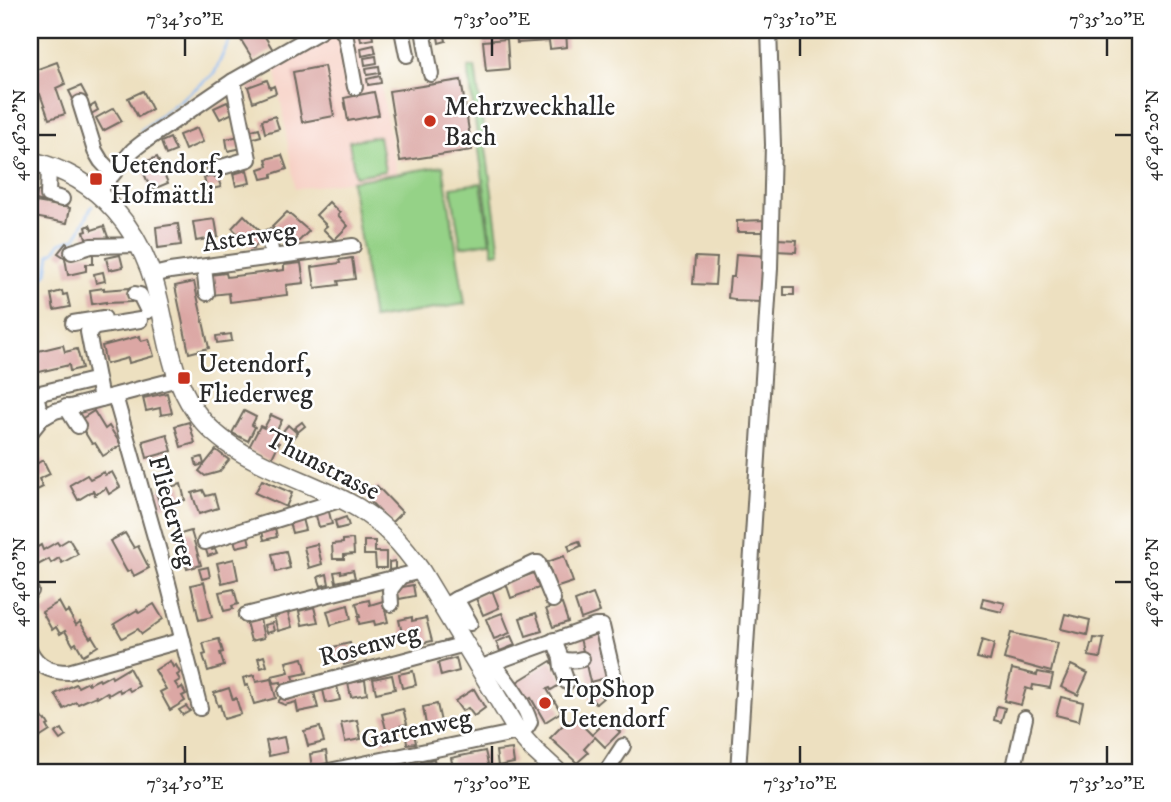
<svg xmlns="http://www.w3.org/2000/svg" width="1171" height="802" font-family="'IM FELL DW Pica',serif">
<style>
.built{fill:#f7d1c6}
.green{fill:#95d287;stroke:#607e59;stroke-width:2}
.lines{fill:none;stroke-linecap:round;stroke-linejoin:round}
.stream{stroke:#87b8f3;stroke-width:2.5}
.building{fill:#dba7a4}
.minor-casing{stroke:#6f6a5f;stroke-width:18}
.major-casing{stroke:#6f6a5f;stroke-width:21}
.minor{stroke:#fff;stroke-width:14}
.major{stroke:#fff;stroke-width:18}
.ticks{fill:none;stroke:#2b2b2b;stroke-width:2.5}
.poi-dot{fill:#c8321e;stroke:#fff;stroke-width:2.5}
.labels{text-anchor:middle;stroke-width:5;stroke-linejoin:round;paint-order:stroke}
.poi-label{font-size:26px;fill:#2b2b2b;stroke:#fff;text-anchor:start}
.street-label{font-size:26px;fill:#2b2b2b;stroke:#fff}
.neatline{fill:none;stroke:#2b2b2b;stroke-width:2.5}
.ticks-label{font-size:18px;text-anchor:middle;fill:#2b2b2b}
</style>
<rect width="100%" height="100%" fill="#fff"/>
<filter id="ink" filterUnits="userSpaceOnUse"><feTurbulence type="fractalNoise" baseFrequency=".0143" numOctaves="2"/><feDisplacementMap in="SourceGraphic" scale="14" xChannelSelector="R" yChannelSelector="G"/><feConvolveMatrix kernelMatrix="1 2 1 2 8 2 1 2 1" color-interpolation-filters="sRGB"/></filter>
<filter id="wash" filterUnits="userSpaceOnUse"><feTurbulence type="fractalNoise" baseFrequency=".00686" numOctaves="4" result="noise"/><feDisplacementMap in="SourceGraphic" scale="28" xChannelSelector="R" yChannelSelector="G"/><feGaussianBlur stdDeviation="1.57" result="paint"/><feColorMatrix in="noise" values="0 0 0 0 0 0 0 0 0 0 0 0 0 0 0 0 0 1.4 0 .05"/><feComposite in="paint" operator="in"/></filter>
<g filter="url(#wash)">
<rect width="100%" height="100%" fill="#ede0c0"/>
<path class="built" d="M339,30H371L397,174L295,189L275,65L331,33Z"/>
<g class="green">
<path d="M475,67L500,252L493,253L468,68Z"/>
<path d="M379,136L385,171L355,176L349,141Z"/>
<path d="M443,166L465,304L373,319L351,181Z"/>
<path d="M481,183L490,242L461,247L451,187Z"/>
</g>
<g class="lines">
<g class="stream">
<path d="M140,131L214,74L234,30"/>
<path d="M30,296L34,286L47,273L50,254L55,251L60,243L76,238L92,206"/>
</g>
</g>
<g id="blocks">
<g class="building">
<path d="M257,30H261L273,50L254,61L241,40Z"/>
<path d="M437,30H462V33L445,36L446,41L439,43Z"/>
<path d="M481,30H507V34L482,36Z"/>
<path d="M516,30H566L567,47L550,49L549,41L517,43Z"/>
<path d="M372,33L373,39L361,41L360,35Z"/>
<path d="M507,39L509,69L486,71L483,41Z"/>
<path d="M374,45L376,53L362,56L361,48Z"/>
<path d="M376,56L377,63L365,65L364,58Z"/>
<path d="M57,62L65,84L56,88L65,114L49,119L40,94L30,98V72Z"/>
<path d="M324,66L334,116L302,122L293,72Z"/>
<path d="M379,66L380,73L367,75L366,68Z"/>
<path d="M380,76L381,83L368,85L367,79Z"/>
<path d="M267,80L270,88L274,86L276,93L253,102L248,87Z"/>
<path d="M461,80L472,150L400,161L389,91Z"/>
<path d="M81,86L87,97L75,103L69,91Z"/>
<path d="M143,91L152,109L138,117L128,98Z"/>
<path d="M374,92L379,115L348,121L344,98Z"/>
<path d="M227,102L233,113L220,119L214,108Z"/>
<path d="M95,104L98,110L91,114L87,109Z"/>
<path d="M114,108L122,121L103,131L96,118Z"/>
<path d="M275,116L279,129L265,133L262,120Z"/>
<path d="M197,128L203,142L185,150L179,135Z"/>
<path d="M259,128L261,136L250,139L248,131Z"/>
<path d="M239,136L242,148L228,151L226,139Z"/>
<path d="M170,138L176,151L166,155L161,142Z"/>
<path d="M282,155L287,169L272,174V177L262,179L259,169L268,166L266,159Z"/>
<path d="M157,157L168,183L151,190L140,164Z"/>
<path d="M247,170L250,183L236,186L233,174Z"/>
<path d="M217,175L221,187L207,190L204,178Z"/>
<path d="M37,191L46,193L44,202L36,200Z"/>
<path d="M36,202L70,208L67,223L34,217Z"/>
<path d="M329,202L340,213L338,215L348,226L334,240L323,229L327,226L316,215Z"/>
<path d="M287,212L309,231L294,246L272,227Z"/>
<path d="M244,215L265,236L253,249L232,228Z"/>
<path d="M215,219L218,237L196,241L193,222Z"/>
<path d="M765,220V232H737V221Z"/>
<path d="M178,224L181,245L158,248L156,227Z"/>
<path d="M90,225L92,230L104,226L108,237L88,244L84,232L87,231L86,227Z"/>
<path d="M776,239L797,240L796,252L775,251Z"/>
<path d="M66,243L72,248L64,257L58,253Z"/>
<path d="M83,254H93V264H86V271L68,275L65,258Z"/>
<path d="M736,254L768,256L762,302L735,301V299L728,298L730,277H734Z"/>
<path d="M120,255L123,267L109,270L106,258Z"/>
<path d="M695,257L717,258L715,285L693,284Z"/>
<path d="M352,258L355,279L338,281L339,285L315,288L312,267L340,263L339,260Z"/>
<path d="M301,263L304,283L286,285L287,295L230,302L229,293L212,295L210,275L226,273L227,277L284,270V265Z"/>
<path d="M103,272L105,281L96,283L94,274Z"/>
<path d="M194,282L209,348L189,353L175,286Z"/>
<rect x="784" y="287" width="10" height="8"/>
<path d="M104,288V290L129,288L131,302L106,303V302L92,304L90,290Z"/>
<path d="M62,291L63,295L67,294L70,307L54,310L51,294Z"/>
<path d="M231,334L232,341L217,343L216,336Z"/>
<path d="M140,336L141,341L149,339L154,356L129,363L128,358L106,364L102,346Z"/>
<path d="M63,345L65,352L77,349L82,368L70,371L69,365L31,374L30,353Z"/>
<path d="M167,393L172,413L161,415L160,408L146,411L143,398Z"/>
<path d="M94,411L105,429L109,426L121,445L103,456L95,443L92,444L78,421Z"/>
<path d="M244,411L256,417L252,425L255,427L248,441L232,433Z"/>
<path d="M271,415L282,420L272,440L279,443L271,460L248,449L260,426L264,428Z"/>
<path d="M189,422L195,443L181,447L175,426Z"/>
<path d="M302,422L305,426L298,432L294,428Z"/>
<path d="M288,425L297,433L292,439L283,431Z"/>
<path d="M167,434L172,451L147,458L143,441Z"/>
<path d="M216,450L229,460L219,472L205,476L199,471Z"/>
<path d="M202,457L204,464L197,466L195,459Z"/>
<path d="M43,460L50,474L39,479L43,487L31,493L34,499L30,502V472L35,469L33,466Z"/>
<path d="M104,472L105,475L112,472L120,487L109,494L106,488L95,495L93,491L78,500L70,485L87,475L90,479Z"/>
<path d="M262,480L292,493L286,507L255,493Z"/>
<path d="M181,484L185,500L160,507L156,491Z"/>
<path d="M377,486L402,512L391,523L366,497Z"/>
<path d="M203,490L206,496L214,494L218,508L199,514L192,493Z"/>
<path d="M328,508L332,524L319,527L315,512Z"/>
<path d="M301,515L305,530L292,533L288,518Z"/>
<path d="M346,517L349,526L337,529L335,521Z"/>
<path d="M274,523L277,537L264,540L261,526Z"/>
<path d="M191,531L201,565L187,569L177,535Z"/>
<path d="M247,532L250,544L236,547L233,535Z"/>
<path d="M125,533L134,548L138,546L149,568L134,576L131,570L127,572L110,541Z"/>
<path d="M69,539L78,554L62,563L59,558L51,563L49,559L34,567L33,564L30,566V551L41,545L43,550L57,542L59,545Z"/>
<path d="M353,539L354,554L344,555V559H333L332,544L343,543V540Z"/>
<path d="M364,541H375V552H386V568H376L375,555H364Z"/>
<path d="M579,541L581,546L570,551L568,545Z"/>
<path d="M317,544L322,564L309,568L304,547Z"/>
<path d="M210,545L212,550L215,549L217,553L208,556L205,547Z"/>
<path d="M286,551L290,568L276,572L272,554Z"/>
<path d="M564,556L573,582L552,589L547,574L551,573L547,562Z"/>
<path d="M234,559L238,579L222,583L217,563Z"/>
<path d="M395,561V569L389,570V562Z"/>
<path d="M208,567L210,577L202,579L199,569Z"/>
<path d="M353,570L355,578L336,582L334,572L341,571V573Z"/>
<path d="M534,573L539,588L511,598L506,583Z"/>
<path d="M327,574L329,584L321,586L318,577Z"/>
<path d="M204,582L212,617L199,620L191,585Z"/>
<path d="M413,585L415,596L399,599L397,588Z"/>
<path d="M234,589L238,604L232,606L233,609L224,611L219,592Z"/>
<path d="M492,590L499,608L483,615L475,596Z"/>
<path d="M593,594L600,612L581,619L575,601Z"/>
<path d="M983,598L1005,603L1002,612L981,607Z"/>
<path d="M369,600L370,605L383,601L388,622L375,625L374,621L359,624L358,617H360L356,603Z"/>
<path d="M59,602L65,613L68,611L76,625L80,622L90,638L92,636L98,646L83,655L76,643L73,645L65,631L60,634L56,627L52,630L42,612Z"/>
<path d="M154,604L163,619L142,634L138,629L122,638L114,624L137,610L139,613Z"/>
<path d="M562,604L568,622L553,627L546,609Z"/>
<path d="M348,605L351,619L331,625L327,611Z"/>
<path d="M314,607L318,622L302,625L299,611Z"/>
<path d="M287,610L292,627L278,631L274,617L278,616L277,612Z"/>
<path d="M502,613L510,633L494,639L486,619Z"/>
<path d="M536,613L542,631L526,636L520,618Z"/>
<path d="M1065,614L1090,620L1087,635L1061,629Z"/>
<path d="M412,617V621L426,618L432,641L418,644L416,639L404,642L399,620Z"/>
<path d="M260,619L264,638L251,641L246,622Z"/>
<path d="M272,623L274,631L266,633L264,625Z"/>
<path d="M601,633L610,677L590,682L580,638Z"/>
<path d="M1011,633L1058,643L1051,672L1004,659Z"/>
<path d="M511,636L515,645L500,651L496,642Z"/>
<path d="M1094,638L1104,639L1100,658L1088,656L1091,644H1093Z"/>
<path d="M219,639L223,652L220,653L224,666L208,671L203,655L206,654L203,643Z"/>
<path d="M982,640L994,644L990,661L977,658Z"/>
<path d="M350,643L355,662L344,665L343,660L328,663L325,649Z"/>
<path d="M264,656L267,666L261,668L258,658Z"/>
<path d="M303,658L307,673L293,676L295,681L281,684V682L274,683L272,676L289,672L286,662Z"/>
<path d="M456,658L459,671L441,676L438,663Z"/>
<path d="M170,661L173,667L176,665L180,673L177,675L180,680L175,683L179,689L182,687L186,694L182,696L185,701L170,710L160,692L166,689L155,670Z"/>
<path d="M551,661L564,682L551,690L550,688L547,689L561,712L545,722L531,698L518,706L507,688Z"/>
<path d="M1071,665L1088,673L1078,695L1061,687Z"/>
<path d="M129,668L139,686L130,691L128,688L120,692L119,689L109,695L107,692L97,698L96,696L78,704L76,702L64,709L55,694L76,684L78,687L88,682L89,684L99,679L100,681L111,675L112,678Z"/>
<path d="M1012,669L1037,675L1038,672L1053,675L1050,688L1033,685L1032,690L1026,688L1021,705L1004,701Z"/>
<path d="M413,671L416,685L402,688L399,674Z"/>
<path d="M254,675L256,682L271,679L276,698L254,704L248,685L245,686L243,678Z"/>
<path d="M392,675L395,689L376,693L373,679Z"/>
<path d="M32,679L34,683L32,685L34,688L31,690L35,695L30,698V681Z"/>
<path d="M365,680L367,694L351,697L348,683Z"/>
<path d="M337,686L340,700L326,703L323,690Z"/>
<path d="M229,688L233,700L236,698L241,714L224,719L220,705L218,706L214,693Z"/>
<path d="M474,689L485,708L474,716L468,708L462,711L455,701Z"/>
<path d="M596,691L603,698L596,704L589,697Z"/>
<path d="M314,692L318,708L298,712L296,702L285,705L278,702L283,695L294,697Z"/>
<path d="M1061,697L1083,702L1079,721L1056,715Z"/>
<path d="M437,704L441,722L426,725L423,707Z"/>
<path d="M186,706L190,711L183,715L179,710Z"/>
<path d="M997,706L1005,708L1001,722L994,720Z"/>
<path d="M403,709L407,724L400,726L401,730L387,733L382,714Z"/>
<path d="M36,714L39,719L42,717L45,721L46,720L49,725L47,726L50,731L36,740L30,731V718Z"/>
<path d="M357,720L361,739L345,742L341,723Z"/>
<path d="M577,720L592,735L607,720L620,732L605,747L595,737L584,749L588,753L577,763L550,738L567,721L571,725Z"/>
<path d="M320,727L324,742L308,746L304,731Z"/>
<path d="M62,729L66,736L60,740L55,733Z"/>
<path d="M414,733L416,743L407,744L406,734Z"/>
<path d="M392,734L393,740L382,743L381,737Z"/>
<path d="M284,737L287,752L269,756L266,741Z"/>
<path d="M512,749L514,763L498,766L496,751Z"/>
<path d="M326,751L328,764L312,768L310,754Z"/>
<path d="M485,751L490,772H454L451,758Z"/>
<path d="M434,759L436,770L424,772L421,762Z"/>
</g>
</g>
</g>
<g filter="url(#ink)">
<use href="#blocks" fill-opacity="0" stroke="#6f6a5f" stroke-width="2"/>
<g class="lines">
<defs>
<g id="minor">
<path d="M341,30L345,33L355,87"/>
<path d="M402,30L407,55"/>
<path d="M423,30L431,74"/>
<path d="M80,103L95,151L101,161L113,174"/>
<path d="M49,167L48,195L62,199"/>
<path d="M215,169L249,159L233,81"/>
<path d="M97,193L133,150L142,143L233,81L322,30"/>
<path d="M269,237L272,257"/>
<path d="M72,252L91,246L140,245"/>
<path d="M204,267L207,293"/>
<path d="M153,275L170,271L353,246"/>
<path d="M135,294L140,295L148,311"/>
<path d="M73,323L104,318"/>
<path d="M115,396L168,583L200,708"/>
<path d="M101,399L88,332L96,327L140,320"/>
<path d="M66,407L78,426"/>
<path d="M46,416L39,408L36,394L90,381"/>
<path d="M30,433L42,418L55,411L178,379"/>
<path d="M205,542L343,499"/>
<path d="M30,592L31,591"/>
<path d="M456,599L470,623"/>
<path d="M391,604L390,590L400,577"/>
<path d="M443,607L456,599L535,563H538L553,600"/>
<path d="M246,615L421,571"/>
<path d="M554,640L561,658C568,662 575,661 582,659"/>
<path d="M30,651C38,667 51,672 68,672L183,640"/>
<path d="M561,658L562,668L567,682"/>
<path d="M487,665L595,626H602L615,682"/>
<path d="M286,692L465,644"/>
<path d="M324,772L518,732L527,727L530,722C523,700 507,680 492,663"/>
<path d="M606,772L623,746"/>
<path d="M738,772L770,268L773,145L769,30"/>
<path d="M1013,772L1025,718"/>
</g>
<path id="major" d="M30,161C101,176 144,233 159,301C168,339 172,378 195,411C232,464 305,476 358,508C384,524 404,546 421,571L518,732L533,749L558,772"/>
</defs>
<use href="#minor" class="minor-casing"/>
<use href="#major" class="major-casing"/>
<use href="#minor" class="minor"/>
<use href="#major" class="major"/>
</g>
</g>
<path class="ticks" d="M185,38V56M492,38V56M800,38V56M1107,38V56M38,135H56M1115,135H1132M38,582H56M1115,582H1132M185,746V764M492,746V764M800,746V764M1107,746V764"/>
<g class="poi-dot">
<circle cx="430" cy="121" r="7"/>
<rect x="89" y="172" width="14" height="14" rx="3.5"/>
<rect x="177" y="371" width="14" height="14" rx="3.5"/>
<circle cx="545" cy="703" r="7"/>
</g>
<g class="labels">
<g class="poi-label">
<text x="444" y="115">Mehrzweckhalle<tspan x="444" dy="30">Bach</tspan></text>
<text x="110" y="173">Uetendorf,<tspan x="110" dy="30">Hofmättli</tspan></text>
<text x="198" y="372">Uetendorf,<tspan x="198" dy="30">Fliederweg</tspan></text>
<text x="559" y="697">TopShop<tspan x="559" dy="30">Uetendorf</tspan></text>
</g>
<g class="street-label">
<text transform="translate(249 236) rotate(-8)" y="9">Asterweg</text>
<text transform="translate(323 464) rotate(27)" y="9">Thunstrasse</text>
<text transform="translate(173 511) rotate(74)" y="9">Fliederweg</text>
<text transform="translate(369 644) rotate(-15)" y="9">Rosenweg</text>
<text transform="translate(416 728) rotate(-12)" y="9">Gartenweg</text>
</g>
</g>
<rect width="1171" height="802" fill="none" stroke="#fff" stroke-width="77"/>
<rect x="38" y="38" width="1094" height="726" class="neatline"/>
<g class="ticks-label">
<text x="185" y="25">7°34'50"E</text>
<text x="492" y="25">7°35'00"E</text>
<text x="800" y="25">7°35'10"E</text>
<text x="1107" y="25">7°35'20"E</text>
<text transform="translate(19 135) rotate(-90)" y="6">46°46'20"N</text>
<text transform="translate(1152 135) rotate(-90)" y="6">46°46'20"N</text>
<text transform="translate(19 582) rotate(-90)" y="6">46°46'10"N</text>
<text transform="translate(1152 582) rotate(-90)" y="6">46°46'10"N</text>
<text x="185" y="789">7°34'50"E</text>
<text x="492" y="789">7°35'00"E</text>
<text x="800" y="789">7°35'10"E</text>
<text x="1107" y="789">7°35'20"E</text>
</g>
</svg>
